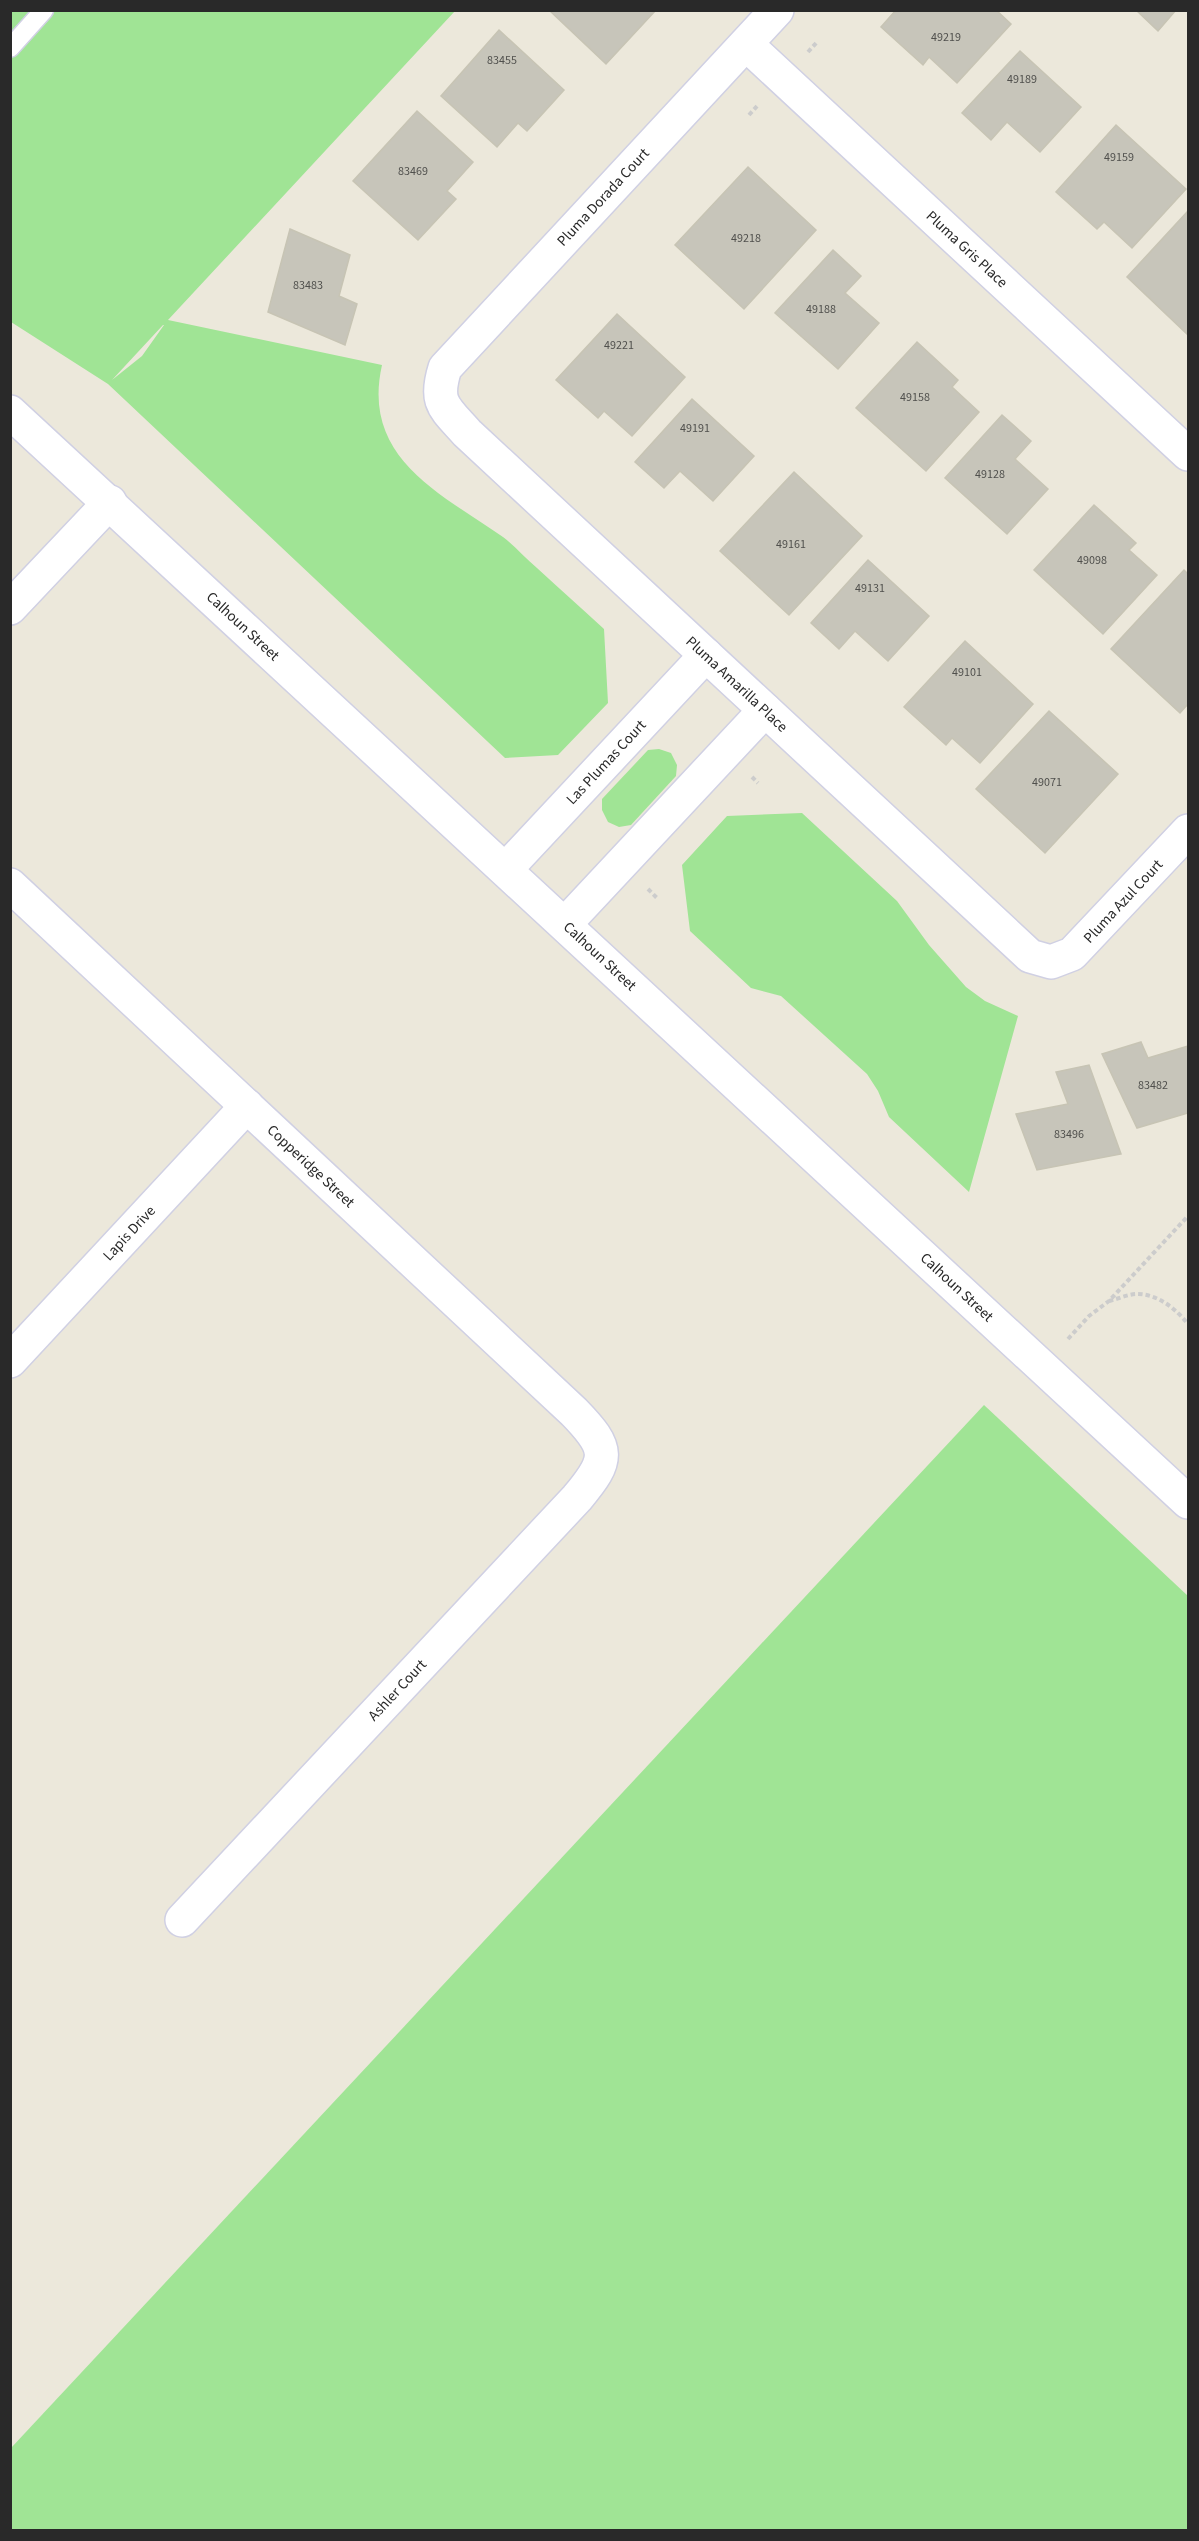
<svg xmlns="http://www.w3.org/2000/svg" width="1199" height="2541" font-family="'Source Sans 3',sans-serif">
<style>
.green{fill:#a0e495;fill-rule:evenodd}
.building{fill:#c7c5ba;stroke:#c7c4b4;stroke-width:1.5}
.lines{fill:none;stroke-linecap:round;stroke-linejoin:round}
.lane-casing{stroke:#d0d0e3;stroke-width:21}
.street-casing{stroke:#d0d0e3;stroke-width:36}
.secondary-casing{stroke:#d0d0e3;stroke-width:36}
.path{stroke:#ccc;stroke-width:4;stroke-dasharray:4.5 3;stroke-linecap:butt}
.lane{stroke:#fff;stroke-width:18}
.street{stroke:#fff;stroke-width:33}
.secondary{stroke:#fff;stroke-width:33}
.labels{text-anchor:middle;stroke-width:4.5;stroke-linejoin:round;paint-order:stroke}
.number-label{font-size:12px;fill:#50504d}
.street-label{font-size:15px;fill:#292929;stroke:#fff}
</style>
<rect width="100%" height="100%" fill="#ece8db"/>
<g class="green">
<path d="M11,11H455L168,320L382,365C361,458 440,493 503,537C515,546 525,558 537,568C559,588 582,609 604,629L608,703L558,755L505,758L108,384L11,322ZM164,325L142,356L112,380L163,325Z"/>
<path d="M659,749L671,753L677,765L676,776L631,825L619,827L608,822L602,810V799L648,750Z"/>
<path d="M802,813L897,901L929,945L966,987L985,1001L1018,1016L969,1192L889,1117L878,1091L867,1074L781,996L751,988L690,931L682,865L727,816Z"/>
<path d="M984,1405L1188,1596V2530H11V2448Z"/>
</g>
<g class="building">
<path d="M549,10H656L606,64Z"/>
<path d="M896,10H996L1011,24L957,83L929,57L923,65L881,27Z"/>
<path d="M1136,10H1176L1158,31Z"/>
<path d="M499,30L564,90L527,131L518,123L497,147L441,96Z"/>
<path d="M1020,51L1081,107L1040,152L1007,122L991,140L962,113Z"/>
<path d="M417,111L473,162L447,191L456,199L418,240L353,181Z"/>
<path d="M1116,125L1186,189L1132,248L1104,222L1097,229L1056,192Z"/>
<path d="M748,167L816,230L744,309L675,245Z"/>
<path d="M1188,211V335L1127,277Z"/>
<path d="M290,229L350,255L339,296L357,304L345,345L268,312Z"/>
<path d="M833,250L861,276L845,293L879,323L838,369L775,313Z"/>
<path d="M617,314L685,377L632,436L604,411L598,418L556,380Z"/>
<path d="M917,342L958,380L952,387L979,412L926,471L856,408Z"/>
<path d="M692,399L754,456L713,501L680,471L664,488L635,462Z"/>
<path d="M1002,415L1031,441L1015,459L1048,489L1007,534L945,478Z"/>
<path d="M794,472L862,536L789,615L720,551Z"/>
<path d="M1094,505L1136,543L1129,550L1157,575L1103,634L1034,570Z"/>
<path d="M868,560L929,616L888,661L855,631L839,649L811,623Z"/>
<path d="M1184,570L1188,574V704L1180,713L1111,649Z"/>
<path d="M965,641L1033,704L980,763L952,738L946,745L904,707Z"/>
<path d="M1049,711L1118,774L1045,853L976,789Z"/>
<path d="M1141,1042L1148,1058L1188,1046V1113L1137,1128L1102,1054Z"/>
<path d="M1089,1065L1121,1154L1037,1170L1016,1114L1068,1104L1056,1072Z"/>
</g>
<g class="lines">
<defs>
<path id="lane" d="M10,48L44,10"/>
<g id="street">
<path d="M777,10L445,368C434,403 444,407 467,433L1030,956L1051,962L1072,954L1188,831"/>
<path d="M746,44L1188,454"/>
<path d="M10,608L110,502"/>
<path d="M506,869L706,655"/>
<path d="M10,885L574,1412C610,1449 610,1459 577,1498L182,1920"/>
<path d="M565,924L765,710"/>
<path d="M10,1361L247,1106"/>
</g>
<path id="secondary" d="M10,412L1188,1502"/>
</defs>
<use href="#lane" class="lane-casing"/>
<use href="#street" class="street-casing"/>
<use href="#secondary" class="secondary-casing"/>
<g class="path">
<path d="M808,52L818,41"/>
<path d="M749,115L758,105"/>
<path d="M752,777L758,783"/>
<path d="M648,889L657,898"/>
<path d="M1109,1301C1118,1299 1128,1294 1137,1294C1158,1294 1176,1309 1188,1324"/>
<path d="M1068,1339L1089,1316L1109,1301L1188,1216"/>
</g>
<use href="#lane" class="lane"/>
<use href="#street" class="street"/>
<use href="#secondary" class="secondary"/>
</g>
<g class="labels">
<g class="number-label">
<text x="946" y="41">49219</text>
<text x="502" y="64">83455</text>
<text x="1022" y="83">49189</text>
<text x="1119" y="161">49159</text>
<text x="413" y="175">83469</text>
<text x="746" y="242">49218</text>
<text x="308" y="289">83483</text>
<text x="821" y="313">49188</text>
<text x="619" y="349">49221</text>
<text x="915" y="401">49158</text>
<text x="695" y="432">49191</text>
<text x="990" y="478">49128</text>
<text x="791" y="548">49161</text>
<text x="1092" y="564">49098</text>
<text x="870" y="592">49131</text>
<text x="967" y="676">49101</text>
<text x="1047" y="786">49071</text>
<text x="1153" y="1089">83482</text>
<text x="1069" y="1138">83496</text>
</g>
<g class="street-label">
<text transform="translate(603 197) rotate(-47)" y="5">Pluma Dorada Court</text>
<text transform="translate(967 249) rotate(43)" y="5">Pluma Gris Place</text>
<text transform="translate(243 626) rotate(43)" y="5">Calhoun Street</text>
<text transform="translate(737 684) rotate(43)" y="5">Pluma Amarilla Place</text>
<text transform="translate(606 762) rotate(-47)" y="5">Las Plumas Court</text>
<text transform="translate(1123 901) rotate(-47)" y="5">Pluma Azul Court</text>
<text transform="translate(600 956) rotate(43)" y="5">Calhoun Street</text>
<text transform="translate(311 1166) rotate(43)" y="5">Copperidge Street</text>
<text transform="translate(129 1233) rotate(-47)" y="5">Lapis Drive</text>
<text transform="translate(957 1287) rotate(43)" y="5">Calhoun Street</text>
<text transform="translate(397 1690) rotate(-47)" y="5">Ashler Court</text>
</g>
</g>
<rect width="1199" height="2541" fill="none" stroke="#292929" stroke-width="24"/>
</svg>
